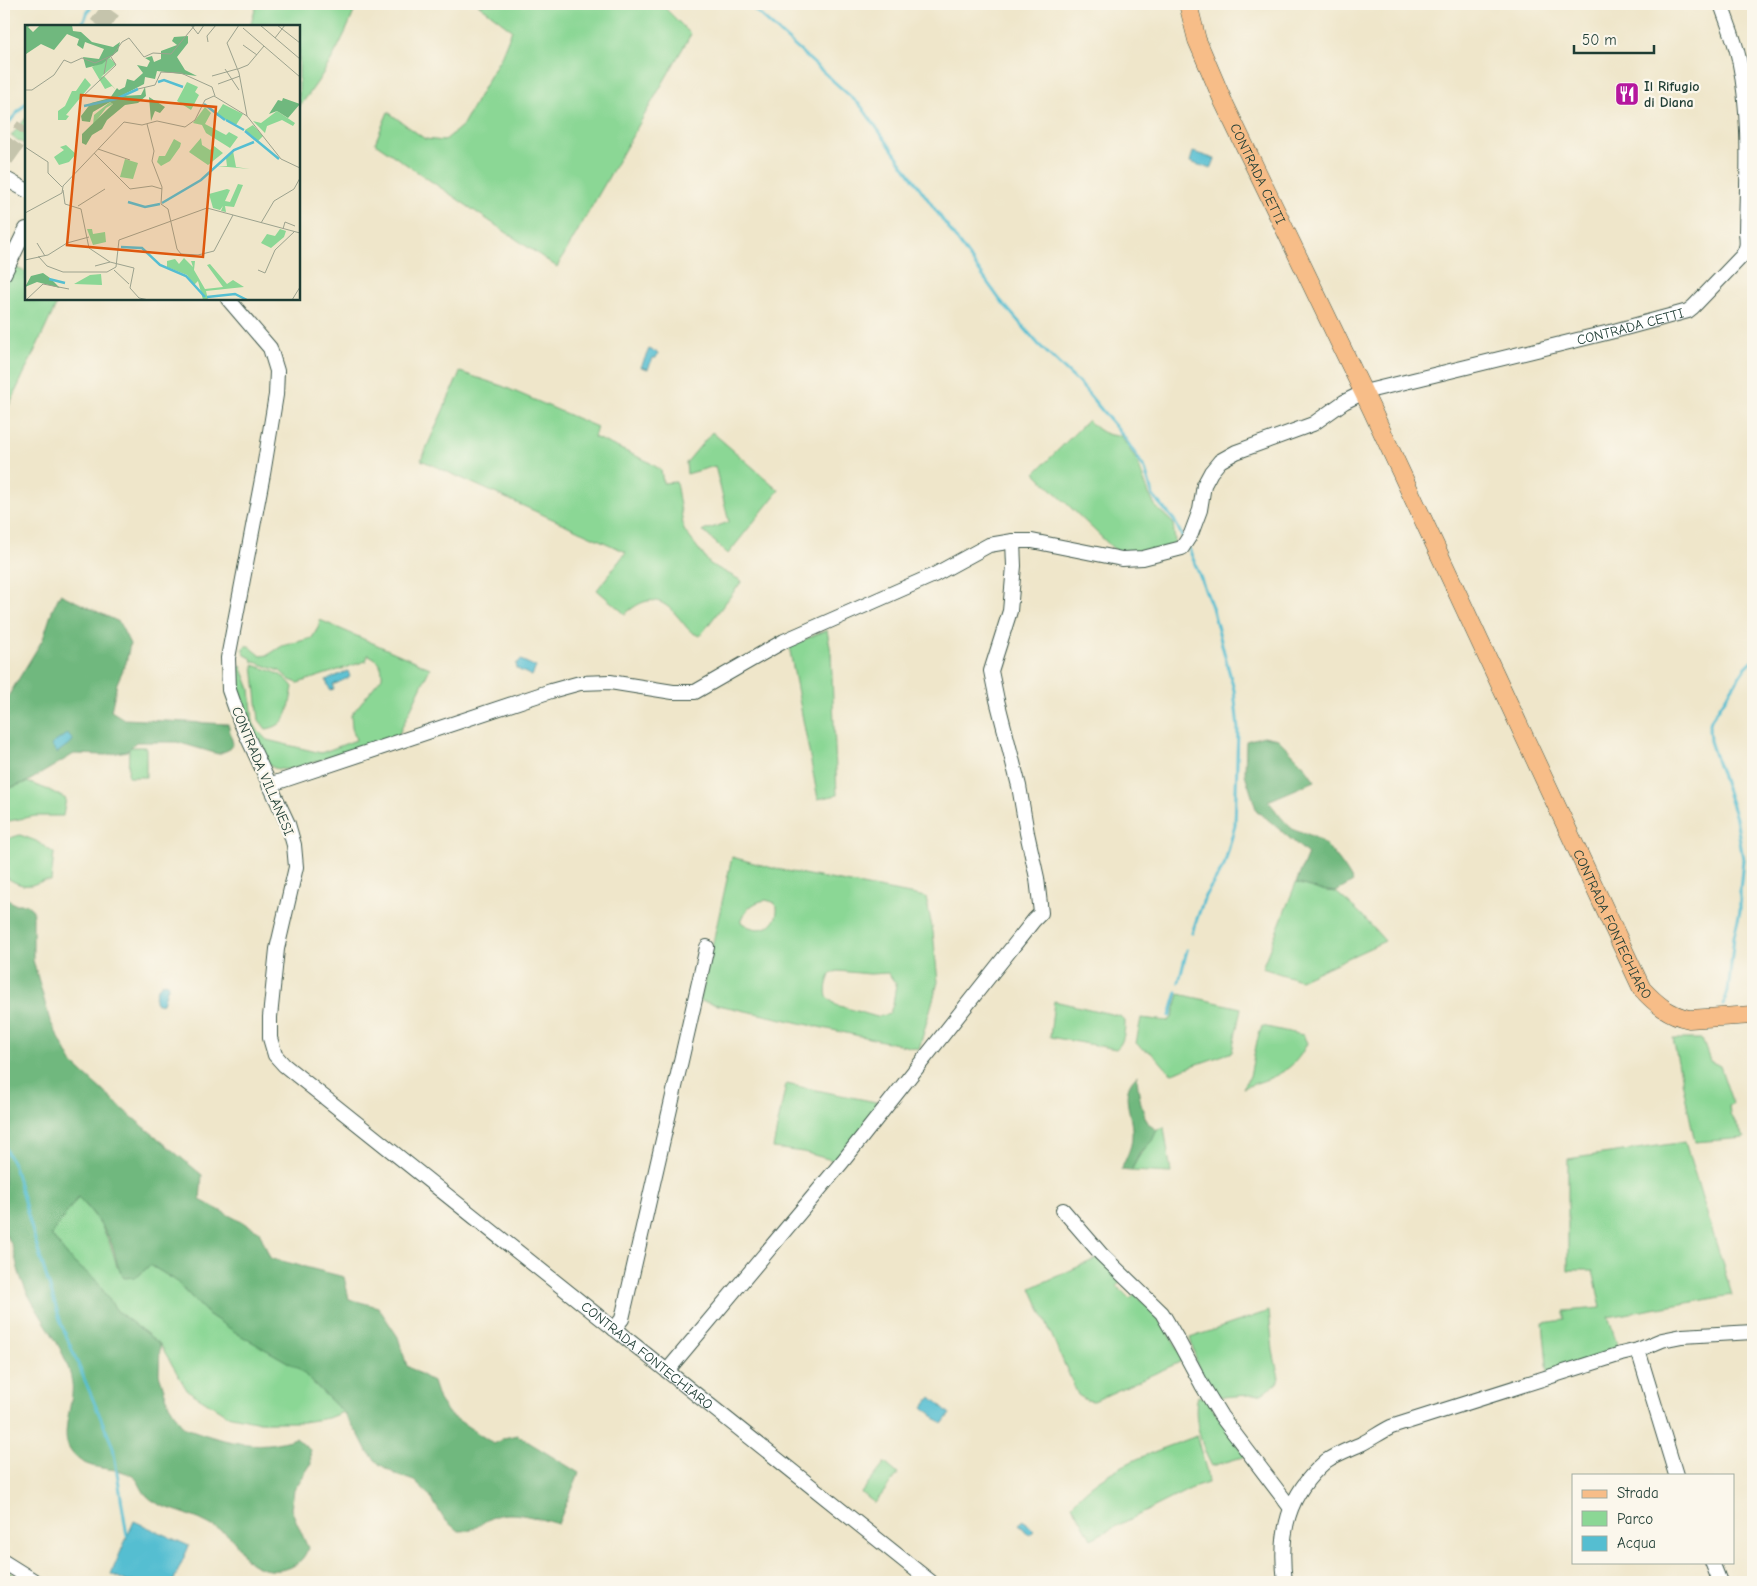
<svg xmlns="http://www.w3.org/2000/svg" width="1757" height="1586" font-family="'Comic Neue',sans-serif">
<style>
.green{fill:#8bd795;stroke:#558a64;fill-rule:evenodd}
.forest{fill:#70b87e;stroke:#487a59}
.water{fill:#55bed1;stroke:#3a7e82}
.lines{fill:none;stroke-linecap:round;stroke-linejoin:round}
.stream{stroke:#55bed1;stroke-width:3}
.highway-tunnel{stroke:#c5c4ac;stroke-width:20;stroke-dasharray:20 10;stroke-linecap:butt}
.minor-casing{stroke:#3e564a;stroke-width:16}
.major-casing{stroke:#3e564a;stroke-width:19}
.minor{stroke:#fff;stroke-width:14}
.major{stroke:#f7bd88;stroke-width:18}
.labels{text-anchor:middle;stroke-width:4.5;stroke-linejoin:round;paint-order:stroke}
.poi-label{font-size:14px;font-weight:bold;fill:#1f3d34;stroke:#fbf7ec;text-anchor:start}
.street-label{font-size:14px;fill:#1f3d34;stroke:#fbf7ec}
.inset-river{fill:none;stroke:#55bed1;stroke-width:2.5}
.inset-road{fill:none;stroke:#9ca28e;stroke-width:1}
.view{fill:#de580e;fill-opacity:0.15;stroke:#de580e;stroke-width:2.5}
.inset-edge{fill:none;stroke:#1f3d34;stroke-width:2.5}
</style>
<rect width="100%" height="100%" fill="#fbf7ec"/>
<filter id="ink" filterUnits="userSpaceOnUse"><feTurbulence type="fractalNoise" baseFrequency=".02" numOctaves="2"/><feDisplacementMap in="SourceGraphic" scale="10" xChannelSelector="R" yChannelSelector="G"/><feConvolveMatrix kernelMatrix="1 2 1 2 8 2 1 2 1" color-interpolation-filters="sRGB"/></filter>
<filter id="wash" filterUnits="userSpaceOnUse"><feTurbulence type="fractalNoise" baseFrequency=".0096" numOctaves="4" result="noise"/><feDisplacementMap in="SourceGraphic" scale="20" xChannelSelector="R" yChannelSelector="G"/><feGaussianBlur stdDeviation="1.12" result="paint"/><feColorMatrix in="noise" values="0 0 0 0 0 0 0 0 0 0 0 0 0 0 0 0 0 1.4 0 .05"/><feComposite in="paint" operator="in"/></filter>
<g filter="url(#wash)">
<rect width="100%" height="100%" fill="#efe6ca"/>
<g class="green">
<path d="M257,4H357C343,42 324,76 299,107V26H250Z"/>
<path d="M478,4H661L691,34L557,267L375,143L388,112L425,139L444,141L462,126L501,57L512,30Z"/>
<path d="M26,118V145L11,136Z"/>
<path d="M4,263L26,272V299H59L4,416Z"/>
<path d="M460,372L502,386L597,427L594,437L647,461L661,470L663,483L676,482L684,530L710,564L742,581L700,636C688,632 687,627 679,618C661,596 647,595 625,614L597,590L626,552L421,460Z"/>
<path d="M1088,420C1098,431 1106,436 1121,436L1137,461L1149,494L1156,507L1173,523L1175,542L1169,550L1121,556L1035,473Z"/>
<path d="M712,432L779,490L728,554L703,531L729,522L715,466L687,474L686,463Z"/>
<path d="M320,620L430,668L398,736L292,769C281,770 273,770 264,761C259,757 257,750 255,744C244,720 234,697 234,670L241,666L250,689L253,723L258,731L267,740L321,753L356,740L352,728L351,715L382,677C383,667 378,658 368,655L366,661L298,683L290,680L280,671L252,661L251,658L245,655L243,650L245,646H249L261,656L268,655L282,646L312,638L319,626Z"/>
<path d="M827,630L831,652L837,795L818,799L789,646Z"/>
<path d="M253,665C269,670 284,673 293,687C289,705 290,726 266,729L259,720Z"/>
<path d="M129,747H146V777H128Z"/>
<path d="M27,782L49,790L66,799L63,816H35L4,822V790Z"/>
<path d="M20,835L36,841L54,853L51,881C40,880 40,883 31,885C21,887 12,881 4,876V842L7,839Z"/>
<path d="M732,857L776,869L926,897L933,932L938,982L919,1049L700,1001ZM766,900L773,902L777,906C779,929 757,935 741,922C745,910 752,902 766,900ZM838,971L870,974L888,973L896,984L893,1005L889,1014L877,1017L836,1005L827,997C825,988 827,982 831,973Z"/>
<path d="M1296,883L1320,890L1336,892L1360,913L1385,941L1300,980L1262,968Z"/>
<path d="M1179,994L1241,1008L1232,1052L1172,1073C1164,1068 1161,1061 1154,1055C1147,1049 1142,1050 1136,1043L1141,1018L1168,1021L1172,1018Z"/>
<path d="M1054,1001L1120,1016L1125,1021C1125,1031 1124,1043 1116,1049L1050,1037Z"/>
<path d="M1262,1026L1303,1035L1307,1043C1293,1074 1272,1077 1243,1088L1250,1076L1257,1041Z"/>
<path d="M1673,1039H1702L1710,1061L1720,1066L1733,1104L1729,1106L1730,1115L1745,1138L1695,1142Z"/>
<path d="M786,1084L886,1104L839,1162L803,1152L773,1148Z"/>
<path d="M1164,1127L1171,1173L1131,1171C1138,1155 1149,1145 1157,1130Z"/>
<path d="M1685,1142L1732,1295L1608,1317L1620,1352L1548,1374L1543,1323L1564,1320V1311L1601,1308L1593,1270H1568V1159Z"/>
<path d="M78,1197C99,1218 110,1238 117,1267L137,1277L150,1265L175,1280L208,1314L239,1334L298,1368L343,1412L328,1418L303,1422H260L227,1415L187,1390L160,1344L117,1311L95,1280L73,1262L50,1234Z"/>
<path d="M1100,1257L1122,1281L1117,1286L1130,1299L1135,1294L1155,1313L1183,1357L1180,1362L1094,1401L1086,1400L1078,1395L1031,1288Z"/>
<path d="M1269,1311L1273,1351L1279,1378L1277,1383L1262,1394L1222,1397L1207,1388L1198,1367L1190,1338Z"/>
<path d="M1198,1396L1206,1398L1246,1456L1212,1466C1202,1449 1192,1416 1198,1396Z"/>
<path d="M1197,1436C1200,1453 1207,1466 1208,1483L1192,1488L1091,1539L1072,1504C1080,1496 1089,1487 1098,1481C1127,1460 1164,1448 1197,1436Z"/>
<path d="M885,1463L898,1474L875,1503L861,1493Z"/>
<path d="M4,1568L25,1582H4Z"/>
</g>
<g class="forest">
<path d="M60,594L119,622L130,644L126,663L117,683L111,711L124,719L228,724L233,744L228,750L218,754L177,742H136L127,751L106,755L74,754L27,782L4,790V703L43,639L52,611Z"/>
<path d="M1264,736L1278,739L1303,764L1315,781L1268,801C1276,810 1284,823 1294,830C1300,833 1307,833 1312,836C1328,843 1345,867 1353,882L1336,892L1320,890L1296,883L1308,854L1265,817L1257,812L1245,774L1246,741Z"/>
<path d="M4,895L14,904H26L33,910V960L50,1021L73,1064L126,1112L202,1175L200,1200L259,1231L270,1258L344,1277L349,1299L378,1307L398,1337L407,1366L433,1382L439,1400L449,1414L494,1444L504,1438L517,1435L579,1473L558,1524C540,1519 511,1509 493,1517C477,1524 478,1531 458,1531L444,1519L430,1496L414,1481L397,1475L379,1464L367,1451L359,1435L343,1412L298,1368L238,1334L208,1314L175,1280L150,1265L137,1277L124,1278C115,1264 117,1258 112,1245C104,1227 92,1210 78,1197L51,1235L73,1262L95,1279L117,1311L160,1344L159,1374L169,1405L183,1427C222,1441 255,1452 296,1438L310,1450L311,1464L294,1490L291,1509L308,1548C301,1571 272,1576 252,1564C242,1559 238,1540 225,1533C214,1527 203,1520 191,1516C177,1510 158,1507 147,1496C142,1491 140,1484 137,1480C121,1462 87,1477 70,1450C59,1433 75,1401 72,1383C67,1347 35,1314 22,1281C15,1264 16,1247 4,1232Z"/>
<path d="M1137,1075C1137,1086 1142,1117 1150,1125C1152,1127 1154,1128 1157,1130L1152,1141L1140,1153L1131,1171L1121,1170C1125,1160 1132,1148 1132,1137C1134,1114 1117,1093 1137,1075Z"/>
</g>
<g class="water">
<path d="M1193,152L1215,159L1211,169L1190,162Z"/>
<path d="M649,349L658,353L656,358H653L648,369L641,367Z"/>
<path d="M521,660L536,667L532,676L517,669L516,664Z"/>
<path d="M348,671L350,677L333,685L334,689L330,690L326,680Z"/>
<path d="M68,733L73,741L57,753L51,745Z"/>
<path d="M164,983L169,984L163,1003L157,1004L155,1001C155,995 157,985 164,983Z"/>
<path d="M931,1397L950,1414L942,1424L923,1407Z"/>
<path d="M1024,1520L1034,1531L1029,1535L1019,1524Z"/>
<path d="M134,1521L189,1546L173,1582H128L111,1574Z"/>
</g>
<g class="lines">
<g class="stream">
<path d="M748,4L861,106L1000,300L1039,345L1081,385L1124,437L1145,469L1153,496L1174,520L1182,536"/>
<path d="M81,26L92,4"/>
<path d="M4,128L26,103"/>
<path d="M1188,546L1212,607L1234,690L1238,729L1235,825L1224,866L1205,896L1192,933"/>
<path d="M1179,982L1187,950"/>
<path d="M1723,1005L1728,992L1734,936L1740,911V890L1743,859L1736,818L1710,741L1709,728L1711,720L1745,668L1753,660"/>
<path d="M1170,1016L1177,992"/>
<path d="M4,1146L14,1166L37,1247L62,1326L113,1447L127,1536"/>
</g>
</g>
</g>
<g filter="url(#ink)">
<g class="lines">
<g class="highway-tunnel">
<path d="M99,26L115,4"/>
<path d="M4,158L26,127"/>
</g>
<defs>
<g id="minor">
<path d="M4,178L26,190"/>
<path d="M4,274L26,229"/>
<path id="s1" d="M228,299L270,348L277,371L276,395L263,474L228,658L229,690L240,721L288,824L294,845L296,867L277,949L270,1017V1038L275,1055L284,1065L931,1582"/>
<path id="s2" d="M269,785L551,691L580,683L610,682L673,692H695L784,641L934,575L989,545L1013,541H1032L1122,559L1143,558L1182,548L1191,534L1200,510L1204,485L1211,472L1220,461L1236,452L1313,424L1344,402L1364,392L1614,331L1688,311L1693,307L1742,256C1748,248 1747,242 1746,232C1747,175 1751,116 1739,59C1735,40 1727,22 1721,4"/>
<path d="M1063,1210L1101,1254L1162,1313L1180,1344L1202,1385L1221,1416L1290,1507"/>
<path d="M614,1329L622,1319L707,947"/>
<path d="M1638,1350L1676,1475"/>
<path d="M667,1371L843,1161L1034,920L1041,913L1037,878L1027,833L1019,786L997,700L991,671L1010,611L1014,566L1013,541"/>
<path d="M4,1562L36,1582"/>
<path d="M1712,1562L1720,1582"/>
<path d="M1285,1582C1279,1533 1287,1495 1326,1461C1336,1454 1350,1449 1361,1444C1371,1439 1381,1432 1391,1427L1621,1354L1638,1350L1662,1340L1682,1336L1753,1332"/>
</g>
<g id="major">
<path id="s3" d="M1188,4L1197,40L1223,101L1371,408L1642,989C1656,1004 1669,1015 1689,1019L1753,1015"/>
</g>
</defs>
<use href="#minor" class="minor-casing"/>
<use href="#major" class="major-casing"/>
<use href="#minor" class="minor"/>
<use href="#major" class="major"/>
</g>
</g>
<defs>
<symbol id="restaurant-square" viewBox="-11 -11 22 22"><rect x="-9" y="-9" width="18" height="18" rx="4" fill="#b5179e" stroke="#fbf7ec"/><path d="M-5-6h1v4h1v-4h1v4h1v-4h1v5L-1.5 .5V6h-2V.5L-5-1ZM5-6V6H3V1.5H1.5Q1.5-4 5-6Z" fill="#fff"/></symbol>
</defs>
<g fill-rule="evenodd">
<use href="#restaurant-square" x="1613" y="80" width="28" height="28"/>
</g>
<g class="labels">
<g class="poi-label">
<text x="1644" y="91">Il Rifugio<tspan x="1644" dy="16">di Diana</tspan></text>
</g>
<g class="street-label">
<text dy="5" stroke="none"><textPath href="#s3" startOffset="184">CONTRADA CETTI</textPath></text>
<text dy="5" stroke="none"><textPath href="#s2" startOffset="1500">CONTRADA CETTI</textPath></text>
<text transform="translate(263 771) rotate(67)" y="5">CONTRADA VILLANESI</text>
<text dy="5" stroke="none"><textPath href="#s3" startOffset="1014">CONTRADA FONTECHIARO</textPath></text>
<text dy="5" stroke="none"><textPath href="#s1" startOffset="1272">CONTRADA FONTECHIARO</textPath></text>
</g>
</g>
<g transform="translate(25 25)">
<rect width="275" height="275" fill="#efe6ca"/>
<path d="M85,33L91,39L76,52L79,51L91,65L87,61L80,64L67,42ZM60,53L66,60L41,90L44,91L41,95H33V86L40,81L47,66H51ZM162,57L173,62L170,67L174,70L166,85L152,76ZM85,77L88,79L81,83L68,100L69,90ZM198,79L218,89L211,100L191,90ZM180,82L186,88L180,99L201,110L204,107L213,112L205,123L181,108L177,100L168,98ZM252,86L270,98L268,101L257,95L242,101L240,108L228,96L236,98ZM228,100L238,111L232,117L220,105ZM176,113L177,120L185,125L189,121L198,128L183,140L164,127ZM149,114L156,118L155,122L145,136L136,141L132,137L134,131H140ZM41,120L51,129L44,137L34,140L29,132L39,125L35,122ZM208,126L211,142L225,144L192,141H202L201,133ZM100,134L113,138L108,154L95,152ZM213,159L218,160L209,182L200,181L201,187L196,186L198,181L195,185L188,183L184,169L202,164L205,165L200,176L205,177ZM62,204H67L68,209L80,207L81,217L68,220ZM255,204L261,206L259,212L246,223L236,218L242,209L250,211ZM159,233L168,242L166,236H170L169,245L180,264L198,262L182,240L185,239L202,259L208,255L219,262L181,266L183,275H178L173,256L169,260L162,250L142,242V236L150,234L154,239ZM76,249L77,260L49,259L65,250Z" fill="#8bd795"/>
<path d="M0,0H6L3,2L8,7L15,0H47L48,6L56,7L67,17L88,22L95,17L93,26L77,39L61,43L58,32L74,34L79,24L60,17L58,24L52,20L54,14L42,9L29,25L16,19L1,29ZM163,11V18L152,32L160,45L172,51L132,46L130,54L120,52L119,59L96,71L116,70L120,62L121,71L113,78L100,80L82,95L77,104L67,110L61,120L57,118V109L88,79L85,77L68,87L65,97L57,96L56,91L66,78L85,73L92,63L94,65L100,62L102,54L109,56L118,48L112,40L122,42L125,36L120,33L127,31L129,37L136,34V26L152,20L147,16L149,12ZM124,72L140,82L135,88L130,86L126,96ZM258,73L275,79L263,93L252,86L244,89L253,75L257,76ZM18,248L25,253L35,263L12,257L0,262L6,251Z" fill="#70b87e"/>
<path class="inset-river" d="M133,57L139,55L158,62M179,79L200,95M59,81L91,74L113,64M201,95L219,105M220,106L254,134M103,177L120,182L135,179M137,178L176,155L209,125L229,117M96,222L117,223L135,240L161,251L180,272M24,254L40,258M182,272L210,269L222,275"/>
<path class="inset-road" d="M166,0L173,9L179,0M214,0L202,18L214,48L222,91L256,134L275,143M235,0L275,34M252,0L275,18M218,3L275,52M250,13L260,0M183,17L182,11L191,0M218,20L232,30M200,44L214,65M213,44L223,40L239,21M79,49L82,33M187,51L212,44M193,59L215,51M113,64L130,60L136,47L156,48L187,62L190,71M0,65H7L29,50L39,35L46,38L57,33L70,38L88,30L97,17L104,13L119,32L128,28L146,29L170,0M56,73L91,40L86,32M122,99L129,126L127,136L137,162L136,179L143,184L152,224L156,229L173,230L189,226L208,190M0,122L23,137V148L37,162M73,124L105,135M69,128L105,164L127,161L137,164M38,165L40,179L56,184L64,223L85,237M53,181L80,164M0,188L37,168L38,161L99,97L117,100L132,96L160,102L170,95L180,75L189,71L222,91M236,198L249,176L269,164L275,153M258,204L260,197L270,201M12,218L20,231M13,232L23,230L42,218L64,212M0,235L14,232L22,241L38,247H82L91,242L94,215L182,183L275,208M70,241L85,237L109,243L105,263L114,273L124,275M89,245L104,259M233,245L240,248L250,225L269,207M1,275L18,259L44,264M70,275H95M267,275L275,262"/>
<path class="view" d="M56,70L191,82L178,232L42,220Z"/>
<rect width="275" height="275" class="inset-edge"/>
</g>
<rect width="1757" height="1586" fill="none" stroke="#fbf7ec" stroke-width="20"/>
<rect x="1572" y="1474" width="162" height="90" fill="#fbf7ec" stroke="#a3ada2"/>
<rect x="1582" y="1490" width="25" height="8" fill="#f7bd88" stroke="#a3ada2"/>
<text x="1617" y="1498" font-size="15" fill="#1f3d34">Strada</text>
<rect x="1582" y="1511" width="25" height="15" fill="#8bd795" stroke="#a3ada2"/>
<text x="1617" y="1524" font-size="15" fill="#1f3d34">Parco</text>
<rect x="1582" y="1536" width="25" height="15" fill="#55bed1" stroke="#a3ada2"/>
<text x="1617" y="1548" font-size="15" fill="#1f3d34">Acqua</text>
<path d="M1574 45v8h80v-8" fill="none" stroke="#1f3d34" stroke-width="2.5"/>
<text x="1582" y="45" font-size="15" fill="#1f3d34" stroke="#fbf7ec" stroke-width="4" paint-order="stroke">50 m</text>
</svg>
